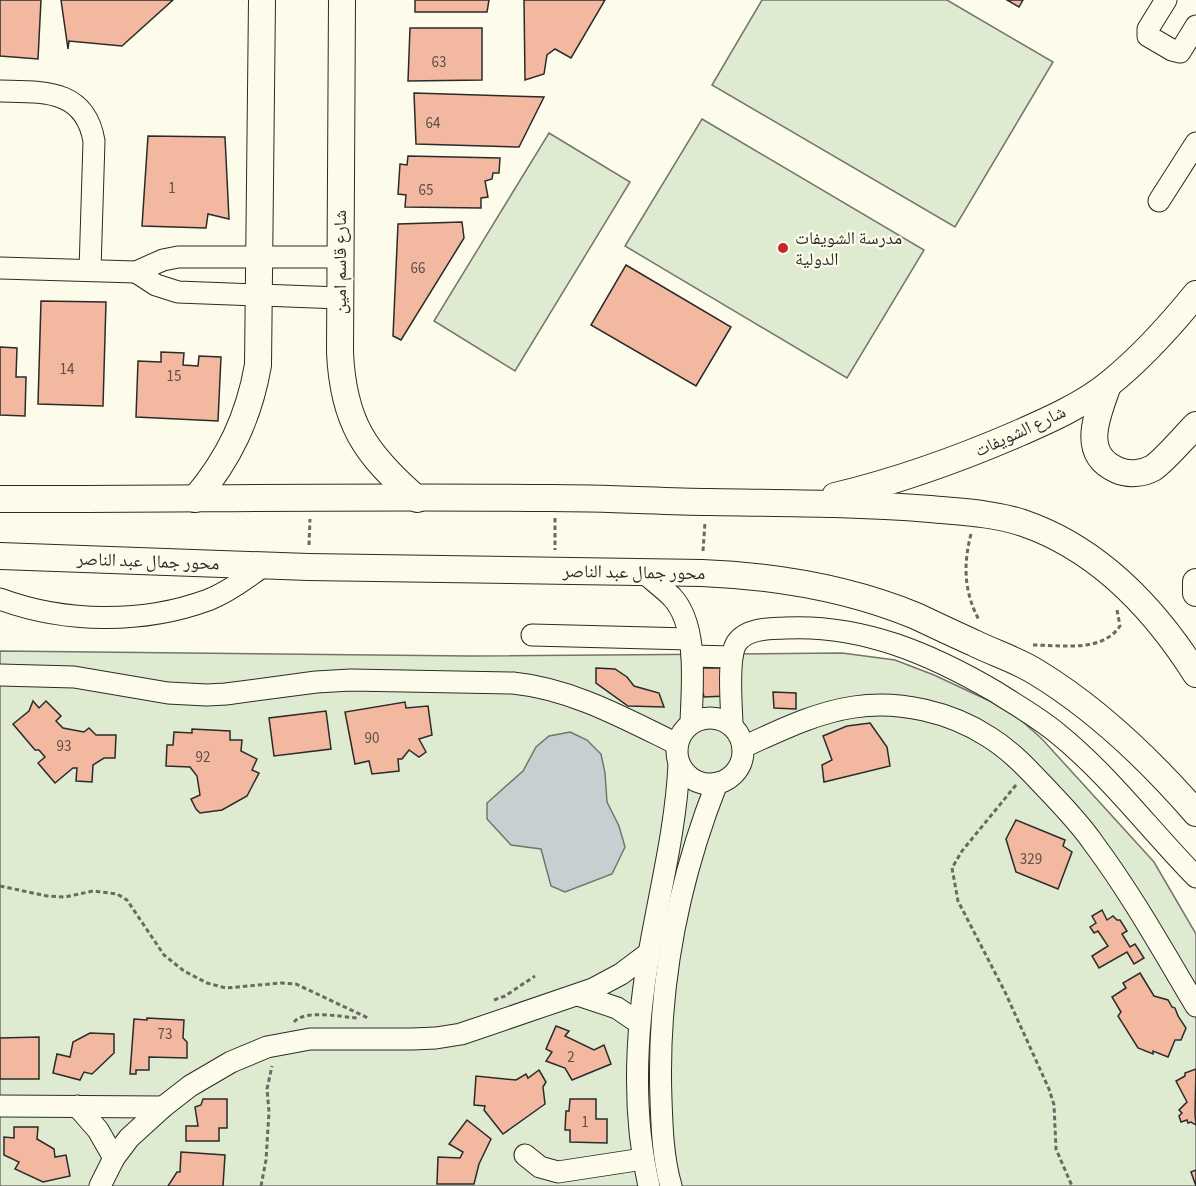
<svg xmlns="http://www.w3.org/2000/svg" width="1196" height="1186" font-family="'Source Sans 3','Noto Naskh Arabic',sans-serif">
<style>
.green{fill:#deebd1;stroke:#74746e;stroke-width:1.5}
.water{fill:#c7d0d0;stroke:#74746e;stroke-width:1.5}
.building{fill:#f2b8a0;stroke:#2b2b2b;stroke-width:1.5}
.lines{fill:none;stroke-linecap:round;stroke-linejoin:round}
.minor-casing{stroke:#2b2b2b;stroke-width:23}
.major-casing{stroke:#2b2b2b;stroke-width:28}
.path{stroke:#6a6964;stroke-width:3;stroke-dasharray:4.5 3;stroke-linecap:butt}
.minor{stroke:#fdfbea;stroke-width:21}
.major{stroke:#fdfbea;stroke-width:26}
.poi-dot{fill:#c62828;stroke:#fdfbea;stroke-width:2}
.labels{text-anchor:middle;stroke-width:4.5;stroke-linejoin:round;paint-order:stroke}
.number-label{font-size:15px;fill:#5d4e48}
.poi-label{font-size:18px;fill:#2b2b2b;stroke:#fdfbea;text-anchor:start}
.street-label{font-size:18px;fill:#2b2b2b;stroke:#fdfbea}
</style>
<rect width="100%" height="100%" fill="#fdfbea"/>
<g class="green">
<path d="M762,0H947L1053,62L955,227L712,85Z"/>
<path d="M702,119L924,250L847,378L625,246Z"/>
<path d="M549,133L630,182L515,371L434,321Z"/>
<path d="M0,651L470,656L842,653L895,660L934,675L1011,711L1042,739L1154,862L1196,934V1186H0Z"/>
</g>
<path class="water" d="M570,732L587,740L601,754L605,773L607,802L619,826L625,847L612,874L565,892L551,886L541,849L511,845L487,819V803L523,771L536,747L549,736Z"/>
<g class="building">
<path d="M0,0H41L38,59L0,56Z"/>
<path d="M61,0H173L122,46L69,41L68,49Z"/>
<path d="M415,0H489L487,12H415Z"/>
<path d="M524,0H605L571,58L555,49L547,55L544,74L525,80Z"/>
<path d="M1007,0H1023L1019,7Z"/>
<path d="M410,28H482V80L408,81Z"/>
<path d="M414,93L544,97L519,147L416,144Z"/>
<path d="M148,136L225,137L229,219L208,214L206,228L142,226Z"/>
<path d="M408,156L500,158L499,173H493L492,179L485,181L488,197L481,198V208L405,207L406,195L398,194L400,164L407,165Z"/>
<path d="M462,222L464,238L401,340L393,336L398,224Z"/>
<path d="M626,265L731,327L696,386L591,325Z"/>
<path d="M41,301L106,302L103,406L38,404Z"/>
<path d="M0,347L17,348L16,377H26L25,416L0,415Z"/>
<path d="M161,352L184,353L183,365L198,366L199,356L221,357L218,421L136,417L138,361L161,362Z"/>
<path d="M596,668L615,669L627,677L634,686L659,693L664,707L628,706L596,683Z"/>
<path d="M698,668H727L726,696L704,697L703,693H694Z"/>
<path d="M773,692L796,693V709L774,708Z"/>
<path d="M33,701L39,708L46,701L61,716L56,721L63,728L84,732L89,728L96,735H116L115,758H104L93,765L92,782L76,781L77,768H73L55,783L38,763L45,757L39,750H35L13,724L29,711Z"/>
<path d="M405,702L406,708L428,706L432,735L419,739L426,752L419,757L409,750L402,759H398L399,771L372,774L369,761L355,764L345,712Z"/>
<path d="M326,711L331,749L274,756L269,718Z"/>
<path d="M870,723L887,747L890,766L824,782L822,765L832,760L823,736L847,726Z"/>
<path d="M192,729L230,731V740H242L241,751L257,759L252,770L259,773L247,796L222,810L200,813L196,809L191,799L200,795L197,776L190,767L166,766L167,745H173L174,732L192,733Z"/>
<path d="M1016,820L1065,840L1063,846L1072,852L1058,889L1016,872L1006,839Z"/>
<path d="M1102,910L1107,920L1113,916L1117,920H1120L1127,931L1122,934L1130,947L1135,944L1144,958L1134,964L1127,952L1099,968L1092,956L1108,946L1098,931L1094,933L1090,927L1096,923L1092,916Z"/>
<path d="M1140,973L1154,996L1168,1000L1172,1007L1175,1008L1178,1016L1186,1028L1181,1040H1175L1168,1057L1153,1051V1054L1138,1048L1118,1016L1121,1012L1112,997L1126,988L1123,983Z"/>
<path d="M147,1018L184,1020L183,1038L187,1042V1058L149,1057V1070H136V1074H130L134,1019L147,1020Z"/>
<path d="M556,1026L569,1031L565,1036L594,1050L604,1045L611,1064L572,1080L565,1068L546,1061L552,1052L546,1049Z"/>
<path d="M90,1033L114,1034V1053L92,1074L84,1072L80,1080L53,1073L57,1054L70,1057L73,1042Z"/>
<path d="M39,1037V1079H0V1038Z"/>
<path d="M1196,1069L1195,1114L1196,1125L1191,1122L1188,1123L1187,1120L1181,1122L1179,1116L1182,1113L1179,1110L1187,1102L1176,1081L1185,1076V1073Z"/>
<path d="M539,1070L546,1082L543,1087L545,1104L503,1134L484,1110L485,1106L474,1105L476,1076L516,1080L526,1074L528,1078Z"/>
<path d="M203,1099H227V1128H219V1141H186V1126H198L195,1107L201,1105Z"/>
<path d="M570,1099H596V1119H607V1143L570,1142V1130H565L566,1111H569Z"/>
<path d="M467,1120L491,1139L479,1164L474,1184H437L438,1157L460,1158L463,1152L449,1144Z"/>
<path d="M14,1127H38L37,1139L54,1149L55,1157L66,1155L70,1176L43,1182L15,1169L19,1162L4,1155V1137L14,1138Z"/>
<path d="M181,1152L225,1155L223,1186H168L177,1172H180Z"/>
<path d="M1196,1170V1186L1191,1172Z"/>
</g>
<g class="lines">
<defs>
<g id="minor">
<path d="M1166,0L1148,29V36L1172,50L1180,52L1196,26"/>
<path d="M0,91C42,92 85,88 94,141L90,270"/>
<path d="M1159,201L1196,143"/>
<path d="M0,268L136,272L163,260L178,257H340"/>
<path d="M136,272L156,285L178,292L340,298"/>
<path d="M643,572C652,580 663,588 672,597C699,626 692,686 691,723"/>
<path d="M0,599C65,623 143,624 208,600C228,592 246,579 263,566"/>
<path d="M532,635L689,639"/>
<path d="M692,656L732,657"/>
<path d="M0,675L74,677L168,693L207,695L226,694L316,682L351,680L513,683C572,689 624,718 677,744"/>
<circle cx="710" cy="751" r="33"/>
<path d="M732,726C732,707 726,655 738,641C749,628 769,629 785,628C862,624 931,654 996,692C1016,705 1038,717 1057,733C1109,775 1149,829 1196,877"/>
<path d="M743,747C779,731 814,713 854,707C899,700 951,712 989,737C1010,750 1027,768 1043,785C1061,804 1079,822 1094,844C1132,895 1163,951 1196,1006"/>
<path d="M578,995L617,1008L639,1023"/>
<path d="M0,1106L163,1107"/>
<path d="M77,1106L98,1130L114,1158"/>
<path d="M525,1155L540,1167L558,1172L643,1159"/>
<path d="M100,1186L114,1158L129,1138L163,1107L190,1086L231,1062L267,1047L310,1039H412L436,1038L461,1034L593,989L621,974L649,953"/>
<path d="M649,1186C631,1110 636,1030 649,954C660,890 676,828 679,764"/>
<path d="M671,1186C663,1158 662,1129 661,1100C657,991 677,884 717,783"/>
</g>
<g id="major">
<path d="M342,0L340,352C343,422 365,454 417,499"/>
<path d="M1108,385C1098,414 1079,453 1117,470C1128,475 1142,474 1153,468C1164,461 1185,436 1196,425"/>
<path d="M835,496C898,481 959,459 1017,434C1049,420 1083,405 1110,383C1142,357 1170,326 1196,294"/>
<path d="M0,499C183,499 367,496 550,498C603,498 656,501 709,502C782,503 856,503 930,509C961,512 993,513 1023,523C1099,549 1154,608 1196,674"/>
<path d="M195,499C229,459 249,417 258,365L262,0"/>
<path d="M0,556L308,567L702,573C775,576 848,588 916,616C935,625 954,634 974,643C994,653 1017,660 1036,672C1097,709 1149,759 1196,813"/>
<path d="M1196,582V593"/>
</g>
</defs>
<use href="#minor" class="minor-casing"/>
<use href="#major" class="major-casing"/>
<g class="path">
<path d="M555,518V550"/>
<path d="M971,534C963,565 964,592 979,620"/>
<path d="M309,545L310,519"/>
<path d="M703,551L705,522"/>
<path d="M1033,645C1061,645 1102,653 1120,626L1117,610"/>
<path d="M1016,785L962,851L952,868L958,901L1005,992L1049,1089L1054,1105L1056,1149L1072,1186"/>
<path d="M0,886L47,896L65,897L93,891L117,894L127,900L164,955L184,971L207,983L226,988L281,983L296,984L368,1018"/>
<path d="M494,1000L505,996L535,976"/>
<path d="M294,1022C305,1009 341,1017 357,1018"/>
<path d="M261,1186L266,1160L269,1112L267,1089L272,1066"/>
</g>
<use href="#minor" class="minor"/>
<use href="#major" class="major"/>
</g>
<circle class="poi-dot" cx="783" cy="248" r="6"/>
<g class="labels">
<g class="number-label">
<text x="439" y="67">63</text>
<text x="433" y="128">64</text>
<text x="172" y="193">1</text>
<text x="426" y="195">65</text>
<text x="418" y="273">66</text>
<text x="67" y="374">14</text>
<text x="174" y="381">15</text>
<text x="372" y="743">90</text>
<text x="64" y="751">93</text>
<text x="203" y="762">92</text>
<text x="1031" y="864">329</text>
<text x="165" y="1039">73</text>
<text x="571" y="1062">2</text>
<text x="585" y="1127">1</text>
</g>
<g class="poi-label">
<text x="795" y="244">مدرسة الشويفات<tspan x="795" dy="21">الدولية</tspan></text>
</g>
<g class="street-label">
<text transform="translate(340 262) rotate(-90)" y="6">شارع قاسم امين</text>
<text transform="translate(1020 431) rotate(-25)" y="6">شارع الشويفات</text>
<text transform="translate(148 561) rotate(2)" y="6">محور جمال عبد الناصر</text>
<text transform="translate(634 572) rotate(1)" y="6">محور جمال عبد الناصر</text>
</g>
</g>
</svg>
